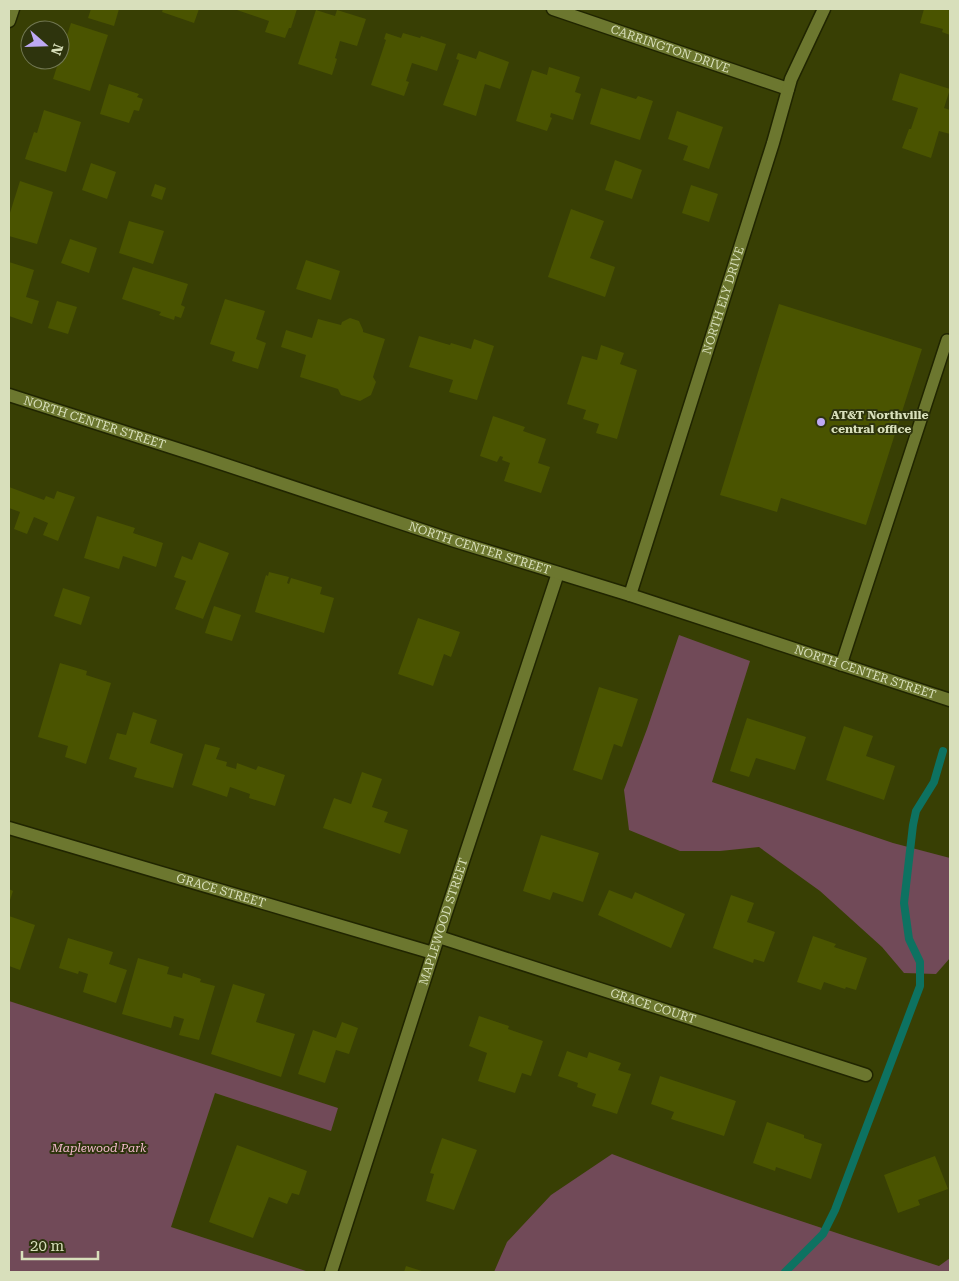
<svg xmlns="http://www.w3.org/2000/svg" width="959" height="1281" font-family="'Roboto Serif',serif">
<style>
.green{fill:#714a58}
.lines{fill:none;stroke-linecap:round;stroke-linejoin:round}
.stream{stroke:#0d7261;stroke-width:8}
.building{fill:#4a5400}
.service-casing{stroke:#202500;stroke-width:14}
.minor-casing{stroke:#202500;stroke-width:15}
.tertiary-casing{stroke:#202500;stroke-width:15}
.service{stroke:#6c772f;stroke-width:11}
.minor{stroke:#6c772f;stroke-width:12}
.tertiary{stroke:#6c772f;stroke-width:12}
.poi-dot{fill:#bea9f4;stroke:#2e340d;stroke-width:2}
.labels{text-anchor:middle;stroke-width:4;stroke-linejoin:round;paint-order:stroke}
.street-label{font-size:12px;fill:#d8dfbb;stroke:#2e340d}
.poi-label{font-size:12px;font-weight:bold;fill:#d8dfbb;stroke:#2e340d;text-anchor:start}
.park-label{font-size:12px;font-style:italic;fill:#f5bbcf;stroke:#2e340d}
</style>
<rect width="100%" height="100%" fill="#383f04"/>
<g class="green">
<path d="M679,635L750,661L712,782L893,843L950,858V958L936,974L904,973L882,947L820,891L759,847L720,851H680L629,830L624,790L647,729Z"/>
<path d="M9,1001L338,1108L331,1131L215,1093L171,1227L309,1272H9Z"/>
<path d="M612,1154C719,1195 829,1231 939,1266L950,1258V1272H494L507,1242L551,1195Z"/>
</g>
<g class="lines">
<path class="stream" d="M785,1272L823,1234L835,1210L920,986V962L909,939L904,903L913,825L916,811L934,782L943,751"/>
</g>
<g class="building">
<path d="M91,9H119L114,26L88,18Z"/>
<path d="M163,9H199L194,23L162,12Z"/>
<path d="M234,9H297L291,28H289L285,38L265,32L269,21Z"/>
<path d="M924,9H950V35L942,32L943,29L920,23Z"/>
<path d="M316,10L335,16L337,10L366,19L357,46L340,41L335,58L337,59L332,75L298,64Z"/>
<path d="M71,23L108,35L90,91L53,79Z"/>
<path d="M386,33L401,38L403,33L420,38L421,36L446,44L437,71L412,63L406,81L409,82L404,96L371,85L386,40L384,39Z"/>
<path d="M479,51L509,62L500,89L485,84L476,116L443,105L459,60L456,59L458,53L476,59Z"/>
<path d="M549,67L580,77L575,92L581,94L573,120L551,113L550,117L552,118L547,131L516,121L532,70L547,75Z"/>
<path d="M900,73L950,89L944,108L950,110V134L939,131L931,158L902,148L909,129H911L918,108L892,100Z"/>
<path d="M109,84L139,94L137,97L143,99L139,111L134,110L129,123L100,114Z"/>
<path d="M601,88L636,99L638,96L653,101L640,140L590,124Z"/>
<path d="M44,110L81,122L66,172L25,159L34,132L37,133Z"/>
<path d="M677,111L723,127L709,169L683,160L688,146L668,139Z"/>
<path d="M615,160L642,170L632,199L605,190Z"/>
<path d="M91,163L116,172L107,199L82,190Z"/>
<path d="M20,181L53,192L37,244L9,236V216Z"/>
<path d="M155,184L166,188L162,200L151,196Z"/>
<path d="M691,185L718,194L709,222L682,213Z"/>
<path d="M571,209L604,221L590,258L615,267L605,297L548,277Z"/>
<path d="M129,221L164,231L153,264L119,253Z"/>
<path d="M70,239L97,248L89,273L61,263Z"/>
<path d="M306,260L340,271L331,300L296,289Z"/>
<path d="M9,262L34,270L26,297L39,301L32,324L9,316Z"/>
<path d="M133,267L188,284L181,305L185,307L181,318L175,316L174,320L159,315L161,312L122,299Z"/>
<path d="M225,299L265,311L256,339L266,343L258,369L232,361L235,352L210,344Z"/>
<path d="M57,301L77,307L68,334L48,328Z"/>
<path d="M779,304L922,349L866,525L781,498L777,512L720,495Z"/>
<path d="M350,318L359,321L363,330V332L385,339L373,377L376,382L371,395L360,401L341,395L338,389L300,377L306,355L281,347L286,330L312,338L318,319L341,325L342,322Z"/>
<path d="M419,336L450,345L451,343L471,349L474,339L494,346L477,400L449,392L453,380L409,367Z"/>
<path d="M601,345L624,353L620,364L637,370L617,439L596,433L599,424L583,419L586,410L567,404L582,356L597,360Z"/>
<path d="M493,416L525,427L523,431L546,439L538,463L550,467L541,493L504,481L510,463L502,460L503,457L500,456L497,462L480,456Z"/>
<path d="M9,487L44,500L46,496L54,499L57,491L75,497L58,541L43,535L48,523L34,517L27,534L14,529L20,512L9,508Z"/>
<path d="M97,516L135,528L133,533L163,543L156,567L123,556L119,569L84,558Z"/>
<path d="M199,542L229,553L203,619L175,609L186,581L174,577L182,556L192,560Z"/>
<path d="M269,572L289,577L287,583L289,584L291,578L322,587L320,594L334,598L324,633L255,612L266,575L268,576Z"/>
<path d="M63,588L90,597L81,625L54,616Z"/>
<path d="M214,606L241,615L232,641L205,633Z"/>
<path d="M418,618L460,632L451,657L444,654L433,686L398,674Z"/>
<path d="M60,663L87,671L86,675L111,683L86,764L65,757L68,746L38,737Z"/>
<path d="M599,687L638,699L622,747L614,744L602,780L573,770Z"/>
<path d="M133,712L157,720L150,743L183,754L173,788L134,777L137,768L109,759L117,733L126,735Z"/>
<path d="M747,718L806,737L795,770L756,758L749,777L730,771Z"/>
<path d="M844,726L873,736L866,756L895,766L884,800L826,780Z"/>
<path d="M205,744L220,748L216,759L227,762L226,766L236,769L237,763L256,770L258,766L285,775L275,806L249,798L250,794L230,787L227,797L192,785Z"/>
<path d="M362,772L382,779L372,807L388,812L384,822L408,830L400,854L323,828L334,798L351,804Z"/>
<path d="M541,835L599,853L583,902L553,892L550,900L523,891Z"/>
<path d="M9,889L13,891L9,903Z"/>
<path d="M609,890L632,899L635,892L685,914L671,948L598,915Z"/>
<path d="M731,895L754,903L747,922L775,932L764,962L754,959L753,963L713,948Z"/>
<path d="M9,916L35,925L20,970L9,966Z"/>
<path d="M813,936L836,944L834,947L867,958L856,990L846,987L845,989L824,982L821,990L797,982Z"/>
<path d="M68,938L113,952L109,964L127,970L116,1003L83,992L88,974L79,971L78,974L59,968Z"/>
<path d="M138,958L169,967L167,974L182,978L183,973L201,979L200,982L215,986L199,1040L179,1035L184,1019L174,1016L171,1028L122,1014Z"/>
<path d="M233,984L265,994L256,1022L295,1034L281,1077L211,1054Z"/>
<path d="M479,1016L509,1026L508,1029L543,1041L531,1076L522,1073L515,1093L478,1081L487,1053L469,1046Z"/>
<path d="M342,1022L358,1028L349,1054L336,1050L325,1083L298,1074L313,1030L336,1038Z"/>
<path d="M567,1051L587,1058L589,1052L621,1063L618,1070L631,1074L617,1114L592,1106L596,1094L577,1087L578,1083L558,1076Z"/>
<path d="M660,1076L736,1101L724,1136L671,1119L674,1112L651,1104Z"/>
<path d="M767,1122L804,1135V1138L822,1144L811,1179L776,1167L775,1171L753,1163Z"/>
<path d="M442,1138L477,1150L454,1210L426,1201L434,1174L430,1173Z"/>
<path d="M237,1145L307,1171L299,1195L292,1193L287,1204L269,1197L253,1238L209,1222Z"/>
<path d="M935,1156L948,1189L918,1200L920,1205L898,1213L884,1175Z"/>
<path d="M406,1266L425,1272H404Z"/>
</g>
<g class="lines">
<defs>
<path id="service" d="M841,665L947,340"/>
<g id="minor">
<path id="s1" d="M553,9L788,89"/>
<path d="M9,21L13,9"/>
<path id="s2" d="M630,595L773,143L791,79L824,9"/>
<path id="s3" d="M9,828L433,953"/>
<path id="s4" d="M439,937L866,1075"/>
<path id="s5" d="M331,1272L446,913L558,573"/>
</g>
<g id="tertiary">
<path id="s6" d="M9,395L202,457L455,541L630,595L950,700"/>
</g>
</defs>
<use href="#service" class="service-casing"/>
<use href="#minor" class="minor-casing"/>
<use href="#tertiary" class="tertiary-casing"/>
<use href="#service" class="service"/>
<use href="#minor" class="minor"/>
<use href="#tertiary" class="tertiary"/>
</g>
<circle class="poi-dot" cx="821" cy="422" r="5"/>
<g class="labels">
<g class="street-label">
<text dy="4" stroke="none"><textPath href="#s1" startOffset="124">CARRINGTON DRIVE</textPath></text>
<text dy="4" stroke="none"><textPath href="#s2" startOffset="309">NORTH ELY DRIVE</textPath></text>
<text dy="4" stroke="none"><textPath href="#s6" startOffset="90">NORTH CENTER STREET</textPath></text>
<text dy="4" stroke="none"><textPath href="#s6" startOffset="495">NORTH CENTER STREET</textPath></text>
<text dy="4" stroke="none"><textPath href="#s6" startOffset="900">NORTH CENTER STREET</textPath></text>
<text dy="4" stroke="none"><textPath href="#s3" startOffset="221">GRACE STREET</textPath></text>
<text dy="4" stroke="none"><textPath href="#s5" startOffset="368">MAPLEWOOD STREET</textPath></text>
<text dy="4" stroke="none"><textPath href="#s4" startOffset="225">GRACE COURT</textPath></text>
</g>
<g class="poi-label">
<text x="831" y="419">AT&amp;T Northville<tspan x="831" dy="14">central office</tspan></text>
</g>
<g class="park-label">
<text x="99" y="1152">Maplewood Park</text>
</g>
</g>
<rect width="959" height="1281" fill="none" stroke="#d8dfbb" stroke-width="20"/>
<g transform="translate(45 45) rotate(110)"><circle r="24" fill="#2e340d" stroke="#727853"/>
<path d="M0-4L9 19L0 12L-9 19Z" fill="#bea9f4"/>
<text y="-8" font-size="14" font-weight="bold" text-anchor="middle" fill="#d8dfbb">N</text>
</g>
<path d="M22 1251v8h76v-8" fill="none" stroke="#d8dfbb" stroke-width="2.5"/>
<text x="30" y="1251" font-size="15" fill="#d8dfbb" stroke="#2e340d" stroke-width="4" paint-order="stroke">20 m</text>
</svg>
